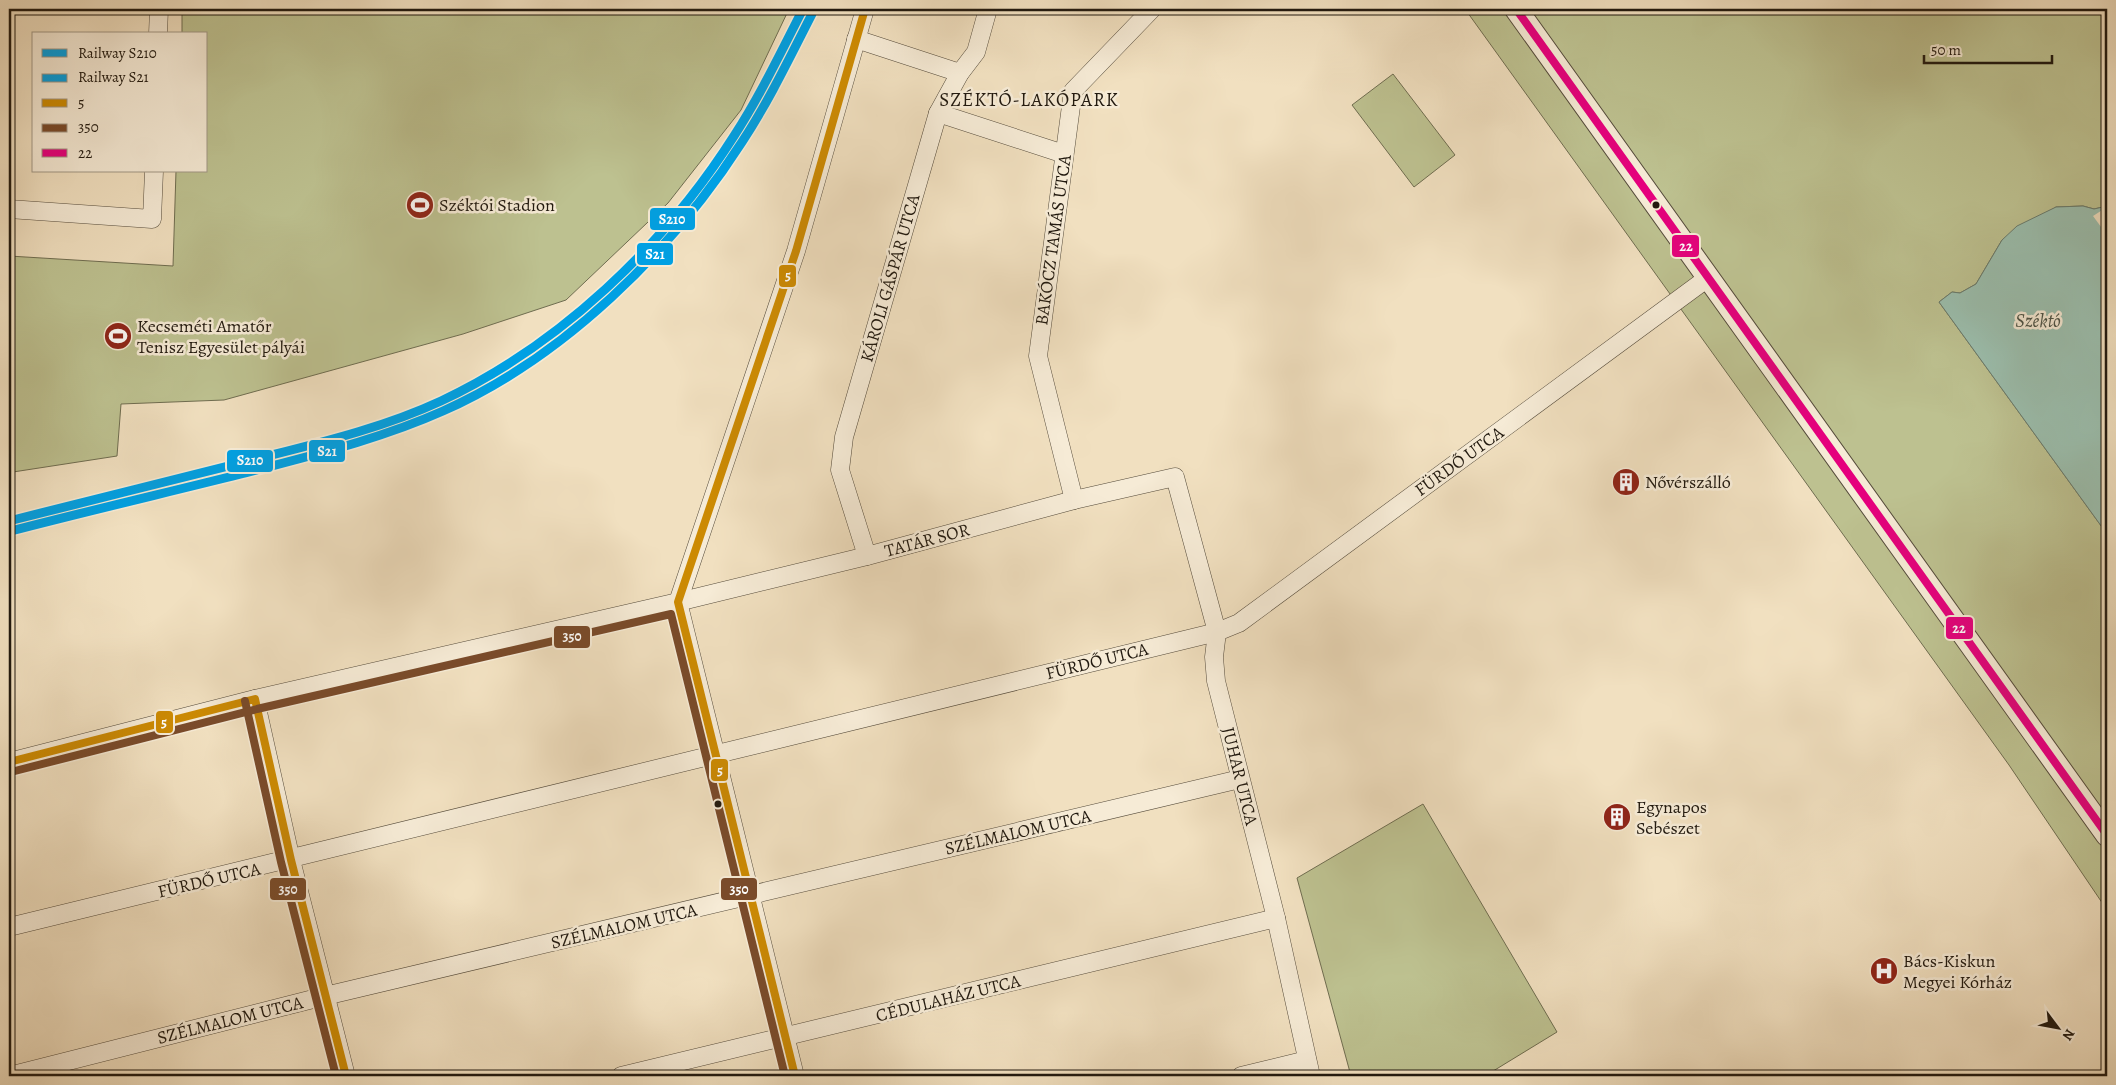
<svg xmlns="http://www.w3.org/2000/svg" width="2116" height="1085" font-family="Alegreya,serif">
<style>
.green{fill:#bdc190;stroke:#6f6d50}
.water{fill:#9bbead;stroke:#6a7c6e}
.pier{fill:#f1e0c0}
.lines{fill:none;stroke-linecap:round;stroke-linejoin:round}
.minor-casing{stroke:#554b3b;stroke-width:19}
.tertiary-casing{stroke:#554b3b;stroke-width:24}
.minor{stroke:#f6ebd6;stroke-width:18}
.tertiary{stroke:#f6ebd6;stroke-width:22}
.bus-1-casing{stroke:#f6ebd6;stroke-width:11}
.bus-2-casing{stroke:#f6ebd6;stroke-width:11}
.bus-3-casing{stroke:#f6ebd6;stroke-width:11}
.bus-1{stroke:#cc8a03;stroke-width:8}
.bus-2{stroke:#7a4b2a;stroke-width:8}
.bus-3{stroke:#e5007d;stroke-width:8}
.rail-1-casing{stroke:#f6ebd6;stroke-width:12}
.rail-2-casing{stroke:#f6ebd6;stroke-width:12}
.rail-1{stroke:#00a0e3;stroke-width:9}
.rail-2{stroke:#00a0e3;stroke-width:9}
.bus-dot{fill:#21190f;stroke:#f6ebd6;stroke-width:2}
.labels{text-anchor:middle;stroke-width:5;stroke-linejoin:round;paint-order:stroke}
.poi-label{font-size:18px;fill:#21190f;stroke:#f6ebd6;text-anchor:start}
.street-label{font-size:18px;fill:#21190f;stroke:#f6ebd6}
.neighbourhood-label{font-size:19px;letter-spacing:1px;fill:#21190f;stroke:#f6ebd6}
.water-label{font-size:19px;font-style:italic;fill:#4c5346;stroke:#f6ebd6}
.line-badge{stroke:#f6ebd6;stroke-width:2}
.badge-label{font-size:14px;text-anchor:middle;font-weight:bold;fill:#fff}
</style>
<rect width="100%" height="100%" fill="#f1e0c0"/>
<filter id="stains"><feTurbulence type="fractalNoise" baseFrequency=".004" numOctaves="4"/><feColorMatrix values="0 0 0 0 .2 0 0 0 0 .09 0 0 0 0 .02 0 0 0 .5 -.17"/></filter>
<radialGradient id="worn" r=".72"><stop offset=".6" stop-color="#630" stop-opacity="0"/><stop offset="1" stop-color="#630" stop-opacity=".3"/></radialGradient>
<g class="green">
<path d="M182,9H789L741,110L668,203L566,300L463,334L224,400L121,404L117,456L13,472L12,478H9V256L173,266L176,171H206V34H182Z"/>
<path d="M1465,9H2107V206L2094,209L2083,206L2056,207L2002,240L1976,284L1960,293L1952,292L1939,302L2107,534V910L2009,765Z"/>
<path d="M1393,74L1455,155L1414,187L1352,105Z"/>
<path d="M1423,804L1557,1032L1485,1076H1351L1297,878Z"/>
</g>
<path class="water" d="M2083,206L2094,209L2107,206V534L1939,302L1952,292L1960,293L1976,284L2002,240L2017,226L2056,207Z"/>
<path class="pier" d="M2107,207V235L2093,216Z"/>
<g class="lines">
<defs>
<g id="minor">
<path d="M158,34L159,9"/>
<path d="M856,39L960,73"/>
<path d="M938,113L1064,154"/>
<path d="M9,209L152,219L154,171"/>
<path d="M1074,500L1038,356L1073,91L1152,9"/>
<path d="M867,556L840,470L844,437L938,113L960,73L976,52L988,9"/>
<path d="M678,602L796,251L865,9"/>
<path d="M678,602L795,1076"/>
<path d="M255,699L291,860L346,1076"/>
<path d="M9,762L255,699L678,602L867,556L1074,500L1175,477L1217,632L1214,657L1216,681L1276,918L1311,1076"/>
<path d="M9,927C412,832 814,730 1217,632L1239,623L1709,277"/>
<path d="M9,1076L325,996L1240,779"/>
<path d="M621,1076L1276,918"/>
<path d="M1241,1076L1307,1060"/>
</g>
<path id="tertiary" d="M1516,9L2107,835"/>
</defs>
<use href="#minor" class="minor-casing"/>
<use href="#tertiary" class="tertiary-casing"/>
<use href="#minor" class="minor"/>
<use href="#tertiary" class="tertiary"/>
<defs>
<g id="bus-1">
<path d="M9,762L255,699L291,860L346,1076"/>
<path d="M795,1076L678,602L796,251L865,9"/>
</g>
<g id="bus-2">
<path d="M245,701L281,862L336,1076"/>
<path d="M11,772L257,709L671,614L785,1076"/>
</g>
<path id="bus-3" d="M1516,9L2107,835"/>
</defs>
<use href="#bus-1" class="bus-1-casing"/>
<use href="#bus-2" class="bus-2-casing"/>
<use href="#bus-3" class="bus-3-casing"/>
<use href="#bus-1" class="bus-1"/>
<use href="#bus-2" class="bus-2"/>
<use href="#bus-3" class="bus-3"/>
<defs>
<path id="rail-1" d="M9,521C91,500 174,480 256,459C319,443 383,428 441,401C560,345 664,246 734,136C760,96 781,52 803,9"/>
<path id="rail-2" d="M11,531C88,511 165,493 241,474C309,456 378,440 443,411C563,358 672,251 742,142C769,101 790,57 812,14"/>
</defs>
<use href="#rail-1" class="rail-1-casing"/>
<use href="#rail-2" class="rail-2-casing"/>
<use href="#rail-1" class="rail-1"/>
<use href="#rail-2" class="rail-2"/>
</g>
<defs>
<symbol id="stadium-disc" viewBox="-11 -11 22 22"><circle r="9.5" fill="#8f2418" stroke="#f6ebd6"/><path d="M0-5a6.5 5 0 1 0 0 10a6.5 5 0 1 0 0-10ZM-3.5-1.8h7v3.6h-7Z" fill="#fff"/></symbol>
<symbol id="building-disc" viewBox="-11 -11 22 22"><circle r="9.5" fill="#8f2418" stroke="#f6ebd6"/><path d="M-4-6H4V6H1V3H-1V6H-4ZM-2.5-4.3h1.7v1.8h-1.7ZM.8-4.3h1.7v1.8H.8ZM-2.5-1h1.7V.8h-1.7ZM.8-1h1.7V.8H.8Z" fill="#fff"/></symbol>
<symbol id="hospital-disc" viewBox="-11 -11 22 22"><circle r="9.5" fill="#8f2418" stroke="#f6ebd6"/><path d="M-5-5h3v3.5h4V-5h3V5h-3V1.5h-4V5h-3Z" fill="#fff"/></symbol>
</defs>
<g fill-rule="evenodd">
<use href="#stadium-disc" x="404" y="189" width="32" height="32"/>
<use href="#stadium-disc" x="102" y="320" width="32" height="32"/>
<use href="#building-disc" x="1610" y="466" width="32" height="32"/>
<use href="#building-disc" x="1601" y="801" width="32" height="32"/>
<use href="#hospital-disc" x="1868" y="955" width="32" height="32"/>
</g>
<g class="bus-dot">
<circle cx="1656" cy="205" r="4.5"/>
<circle cx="718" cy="804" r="4.5"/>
</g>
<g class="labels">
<g class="poi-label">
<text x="439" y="211">Széktói Stadion</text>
<text x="137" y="332">Kecseméti Amatőr<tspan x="137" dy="21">Tenisz Egyesület pályái</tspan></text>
<text x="1645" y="488">Nővérszálló</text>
<text x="1636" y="813">Egynapos<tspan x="1636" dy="21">Sebészet</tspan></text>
<text x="1903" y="967">Bács-Kiskun<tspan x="1903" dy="21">Megyei Kórház</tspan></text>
</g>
<g class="street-label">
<text transform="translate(1053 240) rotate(-82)" y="6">BAKÓCZ TAMÁS UTCA</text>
<text transform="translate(890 278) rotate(-74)" y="6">KÁROLI GÁSPÁR UTCA</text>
<text transform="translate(1459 461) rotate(-36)" y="6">FÜRDŐ UTCA</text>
<text transform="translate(927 540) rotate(-15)" y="6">TATÁR SOR</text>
<text transform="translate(1097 661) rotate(-14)" y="6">FÜRDŐ UTCA</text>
<text transform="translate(1240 776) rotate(76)" y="6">JUHAR UTCA</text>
<text transform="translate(1018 832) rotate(-13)" y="6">SZÉLMALOM UTCA</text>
<text transform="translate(209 880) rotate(-13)" y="6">FÜRDŐ UTCA</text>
<text transform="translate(624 926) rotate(-13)" y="6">SZÉLMALOM UTCA</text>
<text transform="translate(948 998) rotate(-14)" y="6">CÉDULAHÁZ UTCA</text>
<text transform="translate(230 1020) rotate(-14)" y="6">SZÉLMALOM UTCA</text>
</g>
<g class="neighbourhood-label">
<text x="1029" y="106">SZÉKTÓ-LAKÓPARK</text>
</g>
<g class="water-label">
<text x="2038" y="327">Széktó</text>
</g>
</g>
<g class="line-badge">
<rect x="649" y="207" width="47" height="24" rx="5" fill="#00a0e3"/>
<rect x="1671" y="234" width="29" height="24" rx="5" fill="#e5007d"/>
<rect x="636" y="242" width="38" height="24" rx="5" fill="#00a0e3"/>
<rect x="778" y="264" width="19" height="24" rx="5" fill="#cc8a03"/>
<rect x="308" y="439" width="38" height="24" rx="5" fill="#00a0e3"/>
<rect x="226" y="449" width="48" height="24" rx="5" fill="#00a0e3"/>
<rect x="1945" y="616" width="29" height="24" rx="5" fill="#e5007d"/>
<rect x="553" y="625" width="38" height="24" rx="5" fill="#7a4b2a"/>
<rect x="155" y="710" width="19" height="24" rx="5" fill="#cc8a03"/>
<rect x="710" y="758" width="19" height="24" rx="5" fill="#cc8a03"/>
<rect x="269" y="877" width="38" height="24" rx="5" fill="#7a4b2a"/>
<rect x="720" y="877" width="38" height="24" rx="5" fill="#7a4b2a"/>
</g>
<g class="badge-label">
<text x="672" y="224">S210</text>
<text x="1686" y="251">22</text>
<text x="655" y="259">S21</text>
<text x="788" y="280">5</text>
<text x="327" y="456">S21</text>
<text x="250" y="465">S210</text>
<text x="1959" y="633">22</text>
<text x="572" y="641">350</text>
<text x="164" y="727">5</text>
<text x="720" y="775">5</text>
<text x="288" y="894">350</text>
<text x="739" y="894">350</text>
</g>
<rect width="2116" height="1085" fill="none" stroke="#f1e0c0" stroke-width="30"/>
<rect x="10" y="10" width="2096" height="1065" fill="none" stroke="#21190f" stroke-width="2.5"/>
<rect x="15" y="15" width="2086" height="1055" fill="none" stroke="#21190f"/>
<rect x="32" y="32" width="175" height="140" fill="#f6ebd6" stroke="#a19786"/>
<rect x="42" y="49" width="25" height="8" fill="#00a0e3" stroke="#a19786"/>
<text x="78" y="58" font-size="15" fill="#21190f">Railway S210</text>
<rect x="42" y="74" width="25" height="8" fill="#00a0e3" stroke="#a19786"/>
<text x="78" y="82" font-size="15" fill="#21190f">Railway S21</text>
<rect x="42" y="99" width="25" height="8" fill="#cc8a03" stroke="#a19786"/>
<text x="78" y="108" font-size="15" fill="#21190f">5</text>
<rect x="42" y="124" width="25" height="8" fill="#7a4b2a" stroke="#a19786"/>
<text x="78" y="132" font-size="15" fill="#21190f">350</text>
<rect x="42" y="149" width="25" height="8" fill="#e5007d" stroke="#a19786"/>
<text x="78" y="158" font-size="15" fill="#21190f">22</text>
<g transform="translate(2058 1028) rotate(122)" stroke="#f6ebd6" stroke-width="4" paint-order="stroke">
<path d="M0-4L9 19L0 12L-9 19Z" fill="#21190f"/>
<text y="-8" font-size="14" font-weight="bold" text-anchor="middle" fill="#21190f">N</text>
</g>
<path d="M1924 55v8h128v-8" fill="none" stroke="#21190f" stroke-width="2.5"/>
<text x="1931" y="55" font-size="15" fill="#21190f" stroke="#f6ebd6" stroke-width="4" paint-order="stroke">50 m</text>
<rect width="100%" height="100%" filter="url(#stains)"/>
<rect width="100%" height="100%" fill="url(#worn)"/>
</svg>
